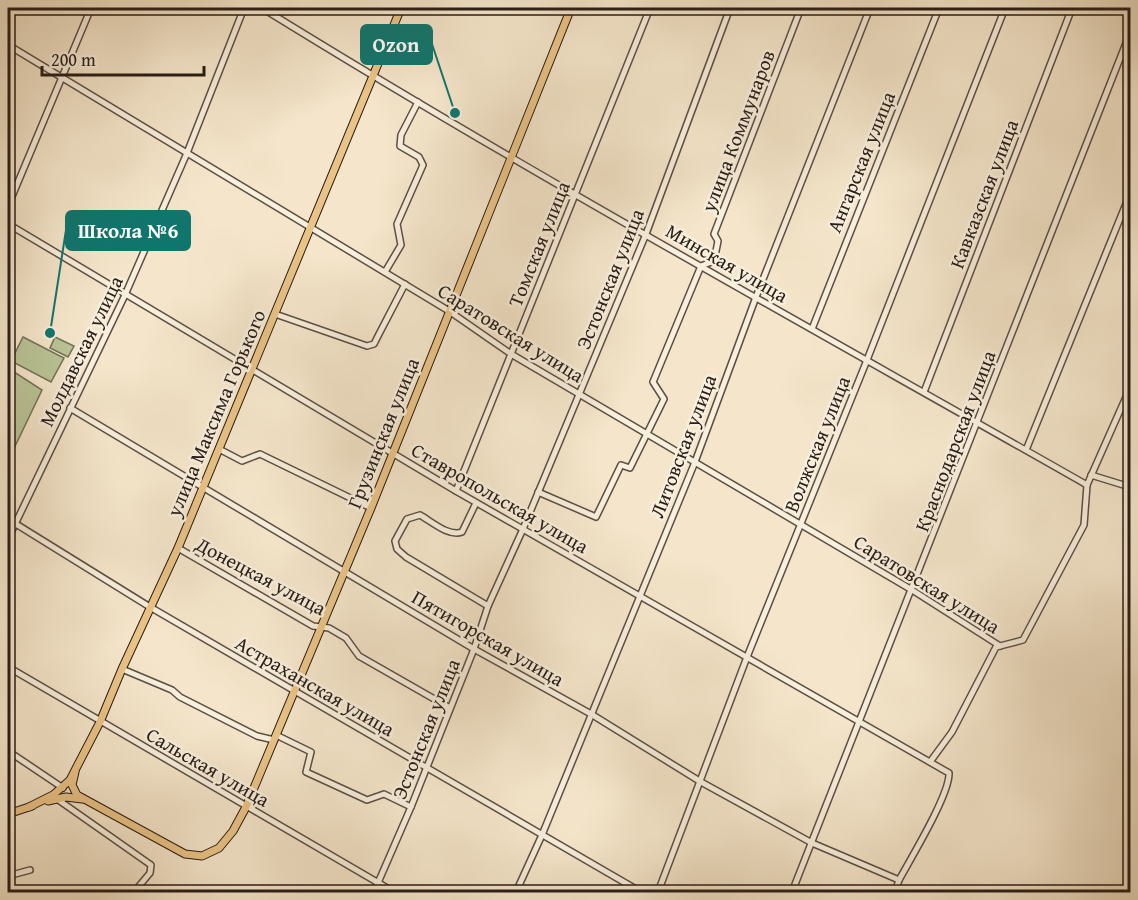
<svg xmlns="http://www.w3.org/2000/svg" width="1138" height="900" font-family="'Gentium Book Plus',serif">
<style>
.green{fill:#bac598;stroke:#717158;stroke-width:1.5}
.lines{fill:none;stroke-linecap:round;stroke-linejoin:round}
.minor-casing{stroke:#5b4f44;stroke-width:8}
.major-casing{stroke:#281d17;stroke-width:9}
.minor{stroke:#f8efdd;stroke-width:5}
.major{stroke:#eac386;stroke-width:7}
.labels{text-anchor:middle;stroke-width:5;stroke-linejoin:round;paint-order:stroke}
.street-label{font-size:20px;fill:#281d17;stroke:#f8efdd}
.leader{fill:none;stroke:#0f766e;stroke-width:2}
.callout-dot{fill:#0f766e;stroke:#f8efdd;stroke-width:2}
.callout{fill:#0f766e;stroke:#0f766e;stroke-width:2}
.callout-label{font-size:21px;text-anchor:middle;font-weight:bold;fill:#fff}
</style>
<rect width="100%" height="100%" fill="#f5e6cb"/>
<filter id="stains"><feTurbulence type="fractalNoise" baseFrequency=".00333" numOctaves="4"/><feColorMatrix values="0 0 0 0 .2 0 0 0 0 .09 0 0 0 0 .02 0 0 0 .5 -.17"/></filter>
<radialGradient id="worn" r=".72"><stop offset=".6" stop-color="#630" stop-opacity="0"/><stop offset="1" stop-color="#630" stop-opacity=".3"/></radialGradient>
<g class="green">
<path d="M23,337L64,358L51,382L11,361Z"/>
<path d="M55,337L74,346L68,357L50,348Z"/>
<path d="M8,368L42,390L8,461Z"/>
</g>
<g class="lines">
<defs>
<g id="minor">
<path d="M262,8C532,175 811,328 1087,485"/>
<path d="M8,45L449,311L511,354L912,590L1000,646"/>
<path d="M8,206L91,8"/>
<path d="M8,224L456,491L949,773C950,794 911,858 899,880L895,892"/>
<path d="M385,272L401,245L397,224L423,165L419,157L400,146L401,135L418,102"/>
<path d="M275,314L367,346L374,344L378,336L405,284"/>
<path d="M812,329L939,8"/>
<path d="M924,392L1072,8"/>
<path d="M70,408L474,649L591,714L701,782L812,843L899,880"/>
<path d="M219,449L242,461L260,454L371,508"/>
<path d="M1026,450L1130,194"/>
<path d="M1091,475L1130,487"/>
<path d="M456,491L650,8"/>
<path d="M538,492L596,517L621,465L630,468L664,399L653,382L701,266L714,261L718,241L714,234L801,8"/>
<path d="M476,503L462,532C449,537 432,522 420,515L407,519L395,541L397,549L406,557L488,606"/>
<path d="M8,519L150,607L641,892"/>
<path d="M8,539L125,295L187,153L244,8"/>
<path d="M178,548L313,626L329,628L346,638L359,656L450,708"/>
<path d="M8,667L394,892"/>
<path d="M122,669L172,690L180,697L257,736L274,740"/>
<path d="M276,735L311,752L306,772L367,800L384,794L411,807"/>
<path d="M8,751L63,788"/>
<path d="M930,762L952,732L996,647L1023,640L1084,525L1087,485L1130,388"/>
<path d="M57,799L151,865L150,873L134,892"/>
<path d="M8,876L30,870"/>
<path d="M374,892L411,807L474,649L488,606L523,529L646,234L730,8"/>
<path d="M516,892L542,835L695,462L756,297L870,8"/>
<path d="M658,892L747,657L867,360L1005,8"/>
<path d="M792,892L1130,33"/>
</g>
<g id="major">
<path d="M75,772L72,785L77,795L185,854L202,856L219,848L233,831L246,807L371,508L571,8"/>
<path d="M48,801L66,797L82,799"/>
<path d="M29,807L53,795L70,780L100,722L122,669L178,548L401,8"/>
<path d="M8,814L32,806"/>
</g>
</defs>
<use href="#minor" class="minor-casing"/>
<use href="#major" class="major-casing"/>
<use href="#minor" class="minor"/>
<use href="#major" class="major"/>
</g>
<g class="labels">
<g class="street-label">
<text transform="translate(738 131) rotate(-69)" y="7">улица Коммунаров</text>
<text transform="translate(861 162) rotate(-68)" y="7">Ангарская улица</text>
<text transform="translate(984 194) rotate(-69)" y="7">Кавказская улица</text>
<text transform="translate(539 244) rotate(-68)" y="7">Томская улица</text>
<text transform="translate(727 263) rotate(30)" y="7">Минская улица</text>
<text transform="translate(610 279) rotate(-68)" y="7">Эстонская улица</text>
<text transform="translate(511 333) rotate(32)" y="7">Саратовская улица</text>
<text transform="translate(81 351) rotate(-64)" y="7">Молдавская улица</text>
<text transform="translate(216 413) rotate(-67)" y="7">улица Максима Горького</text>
<text transform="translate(383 433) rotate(-68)" y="7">Грузинская улица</text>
<text transform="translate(955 441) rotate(-69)" y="7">Краснодарская улица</text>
<text transform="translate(817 444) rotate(-68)" y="7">Волжская улица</text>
<text transform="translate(683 446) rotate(-69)" y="7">Литовская улица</text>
<text transform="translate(500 498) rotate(30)" y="7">Ставропольская улица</text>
<text transform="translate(261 576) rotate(28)" y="7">Донецкая улица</text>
<text transform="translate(927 584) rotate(32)" y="7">Саратовская улица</text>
<text transform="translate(488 638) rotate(30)" y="7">Пятигорская улица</text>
<text transform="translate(315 686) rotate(30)" y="7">Астраханская улица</text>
<text transform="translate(426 729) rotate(-68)" y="7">Эстонская улица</text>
<text transform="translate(208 767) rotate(30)" y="7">Сальская улица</text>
</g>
</g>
<path class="leader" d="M455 113L432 44M50 333L66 230"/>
<g class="callout-dot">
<circle cx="455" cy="113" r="6"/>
<circle cx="50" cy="333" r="6"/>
</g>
<g class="callout">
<rect x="361" y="25" width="71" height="39" rx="6"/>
<rect x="66" y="211" width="124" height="39" rx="6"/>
</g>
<g class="callout-label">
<text x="396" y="52">Ozon</text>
<text x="128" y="238">Школа №6</text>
</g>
<rect width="1138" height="900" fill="none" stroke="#f5e6cb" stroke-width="30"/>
<rect x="9" y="9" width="1120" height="882" fill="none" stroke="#281d17" stroke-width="3"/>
<rect x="15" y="15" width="1108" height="870" fill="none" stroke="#281d17" stroke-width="1.5"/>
<path d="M42 66v9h162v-9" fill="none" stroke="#281d17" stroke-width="3"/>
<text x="51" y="66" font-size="18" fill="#281d17" stroke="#f8efdd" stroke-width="4.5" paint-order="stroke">200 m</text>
<rect width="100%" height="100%" filter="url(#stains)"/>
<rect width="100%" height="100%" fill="url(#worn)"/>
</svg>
